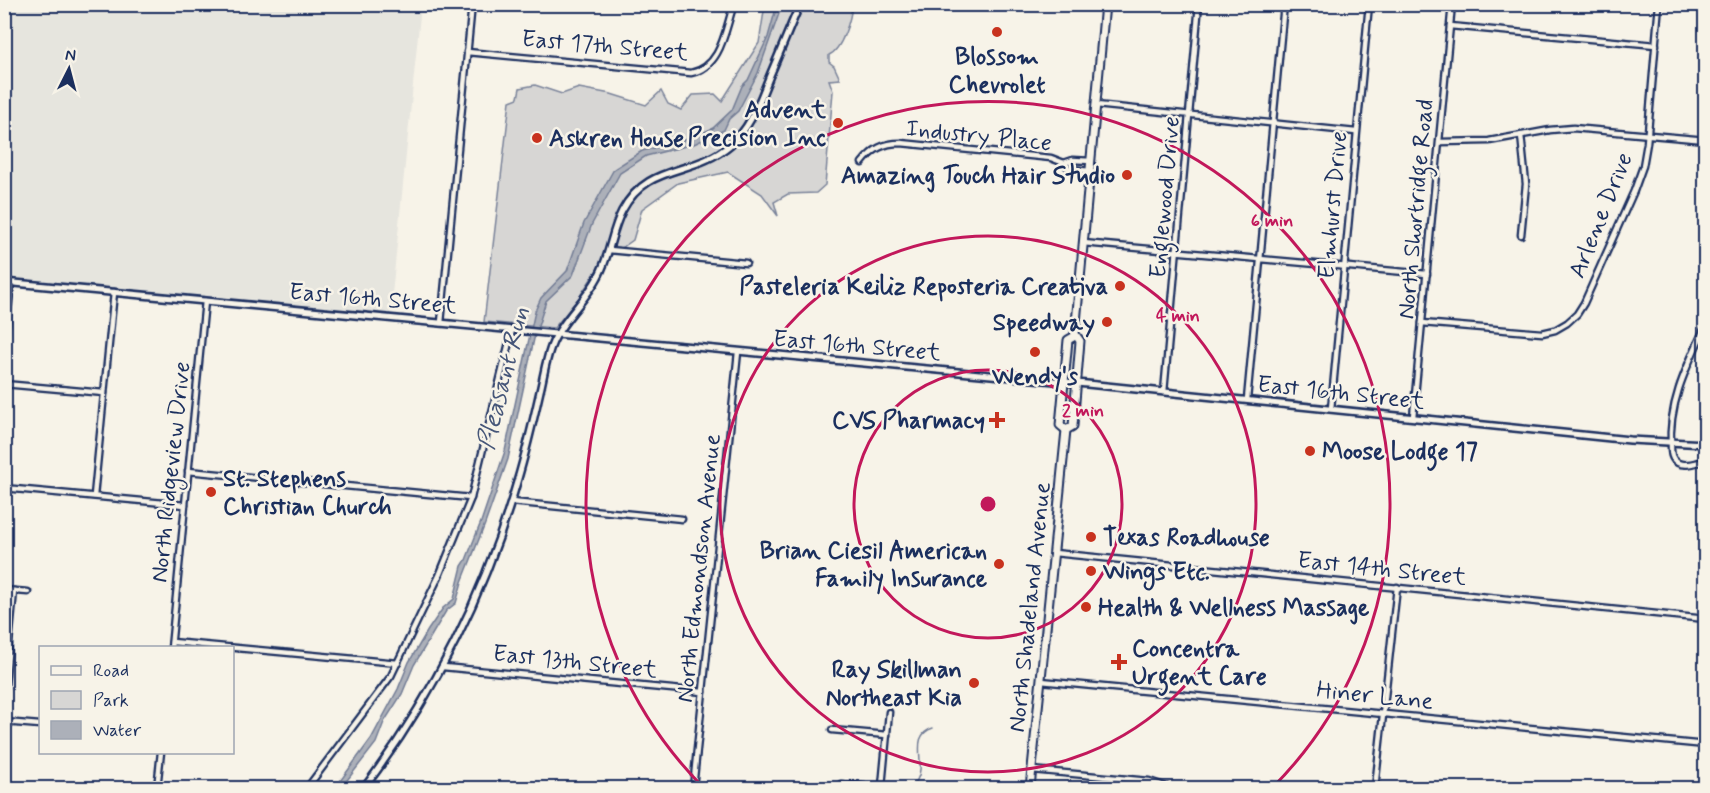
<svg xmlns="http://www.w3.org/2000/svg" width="1710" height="793" font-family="Mynerve,sans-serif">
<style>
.built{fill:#e6e5de}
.green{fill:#d7d6d4;stroke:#798299;stroke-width:1.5}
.water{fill:#acb0b9;stroke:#727c95;stroke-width:1.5}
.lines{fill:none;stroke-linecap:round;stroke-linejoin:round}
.stream{stroke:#727c95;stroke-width:1.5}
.minor-casing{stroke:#1b2f5e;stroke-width:9}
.tertiary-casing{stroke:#1b2f5e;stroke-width:10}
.primary-casing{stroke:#1b2f5e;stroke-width:11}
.minor{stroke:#f7f3e8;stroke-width:4.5}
.tertiary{stroke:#f7f3e8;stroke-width:5}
.primary{stroke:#f7f3e8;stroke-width:7}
.ring{fill:none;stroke:#c2185b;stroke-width:3}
.poi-dot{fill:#c8321e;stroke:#f7f3e8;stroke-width:2}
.labels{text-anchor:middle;stroke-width:5;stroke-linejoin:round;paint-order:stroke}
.street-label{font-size:24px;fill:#1b2f5e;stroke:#f7f3e8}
.poi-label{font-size:24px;font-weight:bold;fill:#1b2f5e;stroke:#f7f3e8;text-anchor:end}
.water-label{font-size:26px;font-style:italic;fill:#465679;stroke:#f7f3e8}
.centre{fill:#c2185b;stroke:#f7f3e8;stroke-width:3}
.ring-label{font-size:18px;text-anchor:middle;font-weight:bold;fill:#c2185b;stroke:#f7f3e8;stroke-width:5;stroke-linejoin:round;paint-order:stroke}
</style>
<rect width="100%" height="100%" fill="#f7f3e8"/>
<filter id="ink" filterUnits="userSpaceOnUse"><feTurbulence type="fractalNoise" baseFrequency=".0167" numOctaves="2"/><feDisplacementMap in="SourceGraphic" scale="12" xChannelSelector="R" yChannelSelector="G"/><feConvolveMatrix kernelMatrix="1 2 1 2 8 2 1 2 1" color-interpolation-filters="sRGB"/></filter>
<g filter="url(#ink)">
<path class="built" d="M4,5H421L390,314L5,278Z"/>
<path class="green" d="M765,5H852C851,18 842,50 829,55V62L834,66L840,79L829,80L833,91L825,185L816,193L788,194L774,202L778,216L762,194L728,172L678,183L642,209L633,240L602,262L578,299L554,328L484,322L510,101L518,98L520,88L535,85L562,94L579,88L611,94L646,105L661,91L668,104L681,110L693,95L715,94L722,101L759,43Z"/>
<path class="water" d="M777,5H782L758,73L738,111L729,119L724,130L694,144L646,156L620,173L592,224L573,275L546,301L534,339L508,459L485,524L462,582L456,603L446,611L414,665L402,694L384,722L376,743L341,788H335L371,739L398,689L409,662L428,630L443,608L454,599L462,566L466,560L481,522L505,451L535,311L541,298L567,271L584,223L614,169L642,151L691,138L713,128L732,110L742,86L748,80L768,37Z"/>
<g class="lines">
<path class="stream" d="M906,788C910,786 915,784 917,780C927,763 908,736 933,728"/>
<defs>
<g id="minor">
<path d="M1450,26L1656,45"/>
<path d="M467,52L691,73C722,67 725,29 734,4"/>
<path d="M1096,105L1356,132"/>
<path d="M1521,135L1526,184L1521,235"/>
<path d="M1440,142L1489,141L1550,130L1573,128L1706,140"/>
<path d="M862,163C873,149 883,143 901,143L1051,158L1064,163L1070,169L1090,171"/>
<path d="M1064,163L1073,160L1091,161"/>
<path d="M1083,243L1427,274"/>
<path d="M609,250L746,263"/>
<path d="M441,323L472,4"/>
<path d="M1422,323L1542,333L1555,330L1567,323L1577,314L1584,303L1634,191L1643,166L1647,143L1659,4"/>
<path d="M1706,325C1688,364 1668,402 1671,446C1671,453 1671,459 1678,463C1685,467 1698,462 1706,461"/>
<path d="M4,352L11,282"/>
<path d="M4,384L104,393"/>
<path d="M1164,392L1199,4"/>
<path d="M1247,400L1284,4"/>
<path d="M1331,409L1369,4"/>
<path d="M1413,417L1452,4"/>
<path d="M188,471L471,498"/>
<path d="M4,488L185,505"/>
<path d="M94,496L114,292"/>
<path d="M511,502L682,519"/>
<path d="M1054,553L1706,619"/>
<path d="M4,590L28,592"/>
<path d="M172,642L398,663"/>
<path d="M171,648L205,301"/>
<path d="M443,667L703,692"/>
<path d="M1041,681L1706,745"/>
<path d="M4,696L14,591"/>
<path d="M4,722L40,725"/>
<path d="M832,730L887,735"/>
<path d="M1032,770L1149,781L1170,788"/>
<path d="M841,784L883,788"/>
<path d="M157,788L161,752"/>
<path d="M307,788L391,676L439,576L471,498L512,330"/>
<path d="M693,788L738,352"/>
<path d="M884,788L882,786L889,712"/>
<path d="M1375,788L1397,587"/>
</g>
<g id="tertiary">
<path d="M4,282L1087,384L1630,440L1706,444"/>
<path d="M364,788C434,696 485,593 517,482C526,452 533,422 540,391C544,375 546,357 553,342C564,318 586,300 598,277C610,256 611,232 622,211C648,162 692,177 730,145C752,127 760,99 771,73C781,50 790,27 800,4"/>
</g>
<g id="primary">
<path d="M1066,430L1073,426L1080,341L1075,334L1105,4"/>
<path d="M1066,430L1060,425L1068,340L1075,336"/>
<path d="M1030,788L1066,430"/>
</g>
</defs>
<use href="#minor" class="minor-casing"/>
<use href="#tertiary" class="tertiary-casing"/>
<use href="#primary" class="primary-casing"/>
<use href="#minor" class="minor"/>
<use href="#tertiary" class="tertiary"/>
<use href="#primary" class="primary"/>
</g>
</g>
<g class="ring">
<circle cx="988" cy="504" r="134"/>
<circle cx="988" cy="504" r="268"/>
<path d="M704 788A402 402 0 1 1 1272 788"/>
</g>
<g class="poi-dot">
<circle cx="997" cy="32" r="6"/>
<circle cx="838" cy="123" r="6"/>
<circle cx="537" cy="138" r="6"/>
<circle cx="1127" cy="175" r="6"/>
<circle cx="1120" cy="286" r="6"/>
<circle cx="1107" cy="322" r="6"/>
<circle cx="1035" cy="352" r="6"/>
<path d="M994 411h6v6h6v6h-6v6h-6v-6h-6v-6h6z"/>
<circle cx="1310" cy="451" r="6"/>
<circle cx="211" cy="492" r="6"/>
<circle cx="1091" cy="537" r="6"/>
<circle cx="999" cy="564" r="6"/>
<circle cx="1091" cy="571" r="6"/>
<circle cx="1086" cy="607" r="6"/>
<path d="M1116 653h6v6h6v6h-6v6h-6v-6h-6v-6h6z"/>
<circle cx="974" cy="683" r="6"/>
</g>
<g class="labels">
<g class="street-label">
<text transform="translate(605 45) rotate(5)" y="8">East 17th Street</text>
<text transform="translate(979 135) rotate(6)" y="8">Industry Place</text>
<text transform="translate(1164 197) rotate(-85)" y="8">Englewood Drive</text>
<text transform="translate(1332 205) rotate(-85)" y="8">Elmhurst Drive</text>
<text transform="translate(1415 209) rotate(-85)" y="8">North Shortridge Road</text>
<text transform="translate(1600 215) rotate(-68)" y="8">Arlene Drive</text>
<text transform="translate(373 298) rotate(5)" y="8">East 16th Street</text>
<text transform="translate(857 345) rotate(5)" y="8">East 16th Street</text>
<text transform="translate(1341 392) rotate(6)" y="8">East 16th Street</text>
<text transform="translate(170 472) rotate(-84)" y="8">North Ridgeview Drive</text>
<text transform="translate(698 568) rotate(-84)" y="8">North Edmondson Avenue</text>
<text transform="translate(1382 568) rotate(6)" y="8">East 14th Street</text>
<text transform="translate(1029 607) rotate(-84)" y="8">North Shadeland Avenue</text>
<text transform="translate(575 661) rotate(6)" y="8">East 13th Street</text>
<text transform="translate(1375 695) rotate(6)" y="8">Hiner Lane</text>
</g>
<g class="poi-label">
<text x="997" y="64" text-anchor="middle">Blossom<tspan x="997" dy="28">Chevrolet</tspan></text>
<text x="826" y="117">Advent<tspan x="826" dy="28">Precision Inc</tspan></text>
<text x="549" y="146" text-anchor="start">Askren House</text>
<text x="1115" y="183">Amazing Touch Hair Studio</text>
<text x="1108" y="294">Pasteleria Keiliz Reposteria Creativa</text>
<text x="1095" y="330">Speedway</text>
<text x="1035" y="384" text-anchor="middle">Wendy's</text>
<text x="985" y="428">CVS Pharmacy</text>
<text x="1322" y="459" text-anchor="start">Moose Lodge 17</text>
<text x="223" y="486" text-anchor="start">St. Stephens<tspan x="223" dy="28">Christian Church</tspan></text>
<text x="1103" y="545" text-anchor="start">Texas Roadhouse</text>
<text x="987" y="558">Brian Ciesil American<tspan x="987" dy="28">Family Insurance</tspan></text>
<text x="1103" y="579" text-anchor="start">Wings Etc.</text>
<text x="1098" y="615" text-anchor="start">Health &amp; Wellness Massage</text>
<text x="1132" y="656" text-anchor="start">Concentra<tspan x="1132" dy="28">Urgent Care</tspan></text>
<text x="962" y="677">Ray Skillman<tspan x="962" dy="28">Northeast Kia</tspan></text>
</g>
<g class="water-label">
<text transform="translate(502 378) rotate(-76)" y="9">Pleasant Run</text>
</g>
</g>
<circle cx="988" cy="504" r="9" class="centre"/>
<g class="ring-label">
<text x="1272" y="226">6 min</text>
<text x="1178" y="321">4 min</text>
<text x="1083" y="416">2 min</text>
</g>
<rect width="1710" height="793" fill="none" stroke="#f7f3e8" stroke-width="24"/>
<rect x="12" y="12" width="1686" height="769" fill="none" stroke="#1b2f5e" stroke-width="2" filter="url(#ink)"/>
<rect x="39" y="646" width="195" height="108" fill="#f7f3e8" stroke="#9fa5b1" stroke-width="1.5"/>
<rect x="51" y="666" width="30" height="9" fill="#f7f3e8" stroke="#9fa5b1" stroke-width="1.5"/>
<text x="93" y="676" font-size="18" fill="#1b2f5e">Road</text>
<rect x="51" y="691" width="30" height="18" fill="#d7d6d4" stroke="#9fa5b1" stroke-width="1.5"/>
<text x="93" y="706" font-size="18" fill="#1b2f5e">Park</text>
<rect x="51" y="721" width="30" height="18" fill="#acb0b9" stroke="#9fa5b1" stroke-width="1.5"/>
<text x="93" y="736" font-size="18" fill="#1b2f5e">Water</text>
<g transform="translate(69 69) rotate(6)" stroke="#f7f3e8" stroke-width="4.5" paint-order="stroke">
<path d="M0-4.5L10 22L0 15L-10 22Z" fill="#1b2f5e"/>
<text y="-9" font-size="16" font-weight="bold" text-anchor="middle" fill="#1b2f5e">N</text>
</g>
</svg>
